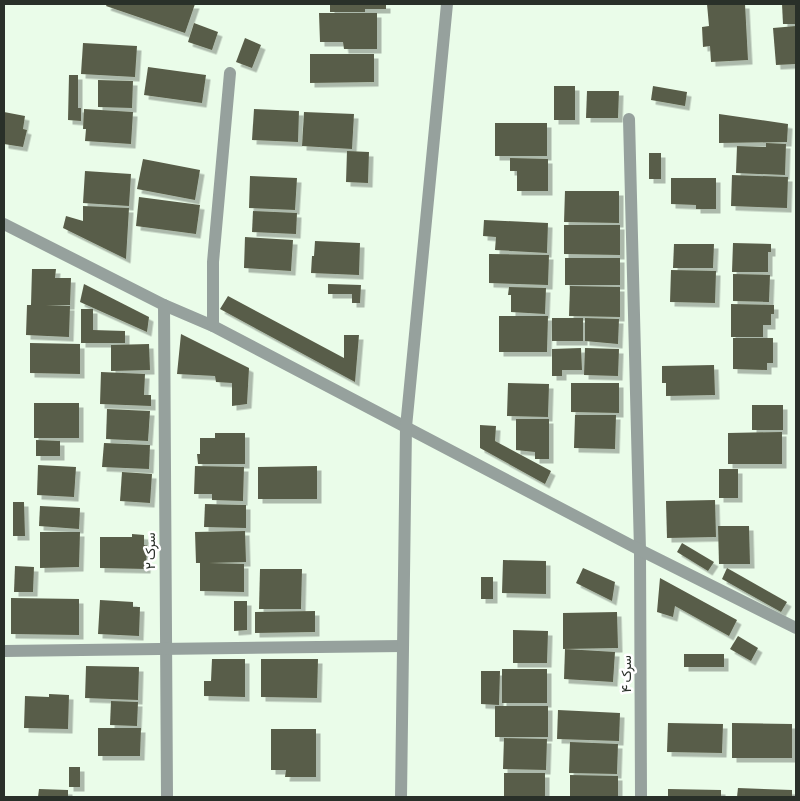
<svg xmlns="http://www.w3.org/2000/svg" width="800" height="801" font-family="'Alegreya Sans',Vazirmatn,sans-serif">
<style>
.building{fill:#595d48;filter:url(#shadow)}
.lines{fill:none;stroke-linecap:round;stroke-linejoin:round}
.minor{stroke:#96a19d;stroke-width:12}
.labels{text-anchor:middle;stroke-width:5;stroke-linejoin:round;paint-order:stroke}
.street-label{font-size:14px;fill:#293029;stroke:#fff}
</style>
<defs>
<filter id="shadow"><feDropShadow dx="4.5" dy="4.5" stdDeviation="0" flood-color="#0004"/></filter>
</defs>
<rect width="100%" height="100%" fill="#eafce9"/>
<g class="building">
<path d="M107,4H195L185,33L106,6Z"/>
<path d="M330,4H386V9H365V12H330Z"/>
<path d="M707,4H745L748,60L711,62L710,46L703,47L702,27L709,26Z"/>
<path d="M782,4H796V24H783Z"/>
<path d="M319,13H377V49H344L343,42H320Z"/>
<path d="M194,23L218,32L212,50L188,42Z"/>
<path d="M796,26V64L776,65L773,28Z"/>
<path d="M245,38L261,45L252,68L236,62Z"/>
<path d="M83,43L137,46L135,77L81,74Z"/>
<path d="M310,54H374V82L310,83Z"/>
<path d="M148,67L206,75L202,103L144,95Z"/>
<path d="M69,75H78V108H81V121L68,120Z"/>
<path d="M98,80L133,81L132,108L98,107Z"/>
<rect x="554" y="86" width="21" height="34"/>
<path d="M653,86L687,92L685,106L651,100Z"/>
<path d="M587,91H619L618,118H586Z"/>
<path d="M84,109L133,112L131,144L85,141L86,129H83Z"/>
<path d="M254,109L299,111L298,142L252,140Z"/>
<path d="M4,112L25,116L23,129L27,130L23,147L4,144Z"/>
<path d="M304,112L354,114L352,149L302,146Z"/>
<path d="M719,114L788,124L787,142L719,143Z"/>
<rect x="495" y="123" width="52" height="33"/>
<path d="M766,143L786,144L785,175L736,173L737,146L766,147Z"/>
<path d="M347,151L369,152L368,183L346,182Z"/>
<rect x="649" y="153" width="12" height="26"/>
<path d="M510,158L548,159V191H517V171H510Z"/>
<path d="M143,159L200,170L195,200L137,189Z"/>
<path d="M85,171L131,174L129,206L83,203Z"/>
<path d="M732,175L788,177L787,208L731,206Z"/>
<path d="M250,176L297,178L295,210L249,208Z"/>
<path d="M671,178H716V209H696V205L671,204Z"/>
<path d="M565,191H619V223L564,222Z"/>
<path d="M139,197L200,205L196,234L136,226Z"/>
<path d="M83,206L129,208L126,259L63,228L66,216L83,221Z"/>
<path d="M253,211L297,213L296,234L252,232Z"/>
<path d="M484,220L548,223L547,253L495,250L496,237L483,236Z"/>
<path d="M564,225H620V255L564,254Z"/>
<path d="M245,237L293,240L291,271L244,268Z"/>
<path d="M315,241L360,243L359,275L311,273L312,256H314Z"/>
<path d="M733,243L771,244V252H768V272H732Z"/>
<path d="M674,244H714L713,268H673Z"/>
<path d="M489,254L549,255L548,285L489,283Z"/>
<rect x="565" y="258" width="55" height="27"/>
<path d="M32,269H56L55,278H71L70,305H46L70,306L69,337L26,335L27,305H31Z"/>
<path d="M671,270L716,271L715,303L670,302Z"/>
<path d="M733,274L770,275L769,302L733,301Z"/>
<path d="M84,284L149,317L147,332L80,302Z"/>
<path d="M328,284L361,285L360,303H352V294H328Z"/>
<path d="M570,286L620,287V317L569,316Z"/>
<path d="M509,287L546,288L545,314L511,312V295H508Z"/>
<path d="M228,296L344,358V335H359L355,382L220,309Z"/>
<path d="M731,304L774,305V314H771V325H763V337H731Z"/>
<path d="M81,309H93V330L125,331V343H81Z"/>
<path d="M499,316H548L547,352H499Z"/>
<rect x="552" y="318" width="31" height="23"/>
<path d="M585,318L619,319L618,344L585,341Z"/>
<path d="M181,334L249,368L247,404L232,406V383L216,382L215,376L177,374Z"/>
<path d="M733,338H773V363H767V370L733,369Z"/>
<path d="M30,343L80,344V374L30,373Z"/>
<path d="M149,344L150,370L111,371V345Z"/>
<path d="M581,348L582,370H562V376H552V349Z"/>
<path d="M585,348L619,349L618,376L584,375Z"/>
<path d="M714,365L715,395L666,396V383H662V366Z"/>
<path d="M101,372L145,374L144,395H151V406L100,404Z"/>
<path d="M508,383L549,384L548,417L507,416Z"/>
<path d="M571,383H619V413L571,412Z"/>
<rect x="34" y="403" width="45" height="35"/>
<rect x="752" y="405" width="31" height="25"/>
<path d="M107,409L150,411L148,441L106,439Z"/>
<path d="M575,415H616L615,449L574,448Z"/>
<path d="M516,419H549V459H535V452L516,450Z"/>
<path d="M480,425L496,426L495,441L551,471L545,484L480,448Z"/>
<path d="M782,432V464H728V433Z"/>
<path d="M215,433H245V464H198L197,454H200V438H215Z"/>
<path d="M36,440L60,441V456H36Z"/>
<path d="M104,443L150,445L149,469L102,467Z"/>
<path d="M38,465L76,467L74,497L37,495Z"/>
<path d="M195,466L244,467L243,501L212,500V494H194Z"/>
<path d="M317,466V499H258V467Z"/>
<rect x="719" y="469" width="19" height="29"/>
<path d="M122,472L152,474L150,503L120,501Z"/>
<path d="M715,500L716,537L667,538L666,501Z"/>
<path d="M13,502H24L25,536H13Z"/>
<path d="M205,504L246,505V528L204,527Z"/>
<path d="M40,506L80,508L79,529L39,526Z"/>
<path d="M718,526H749L750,564H719Z"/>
<path d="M245,531L246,562L209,563L244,564V592L200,591V563H196L195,532Z"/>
<path d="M40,532H80L79,567L40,568Z"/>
<path d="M132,534L144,535V545H147L146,569L100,568V537H132Z"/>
<path d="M682,543L714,562L708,571L677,552Z"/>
<path d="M503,560L546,561V594L502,593Z"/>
<path d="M15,566L34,567L33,592H14Z"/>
<path d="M583,568L615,582L612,601L576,583Z"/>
<path d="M727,568L787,602L781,612L722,579Z"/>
<path d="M260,569H302L301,609H259Z"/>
<rect x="481" y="577" width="12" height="22"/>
<path d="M660,578L737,620L729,636L675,606L673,617L657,612Z"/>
<path d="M11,598L79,599V635L11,634Z"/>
<path d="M100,600L133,602V607H140L139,636L98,634Z"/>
<path d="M234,601H247V630L234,631Z"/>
<path d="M315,611V632L255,633V612Z"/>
<path d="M617,612L618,648L563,649V613Z"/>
<path d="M513,630L548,631L547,663H513Z"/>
<path d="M738,636L758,648L751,661L730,649Z"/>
<path d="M565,649L615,652L613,682L564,679Z"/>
<rect x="684" y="654" width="40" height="13"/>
<path d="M212,659H245V697L204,696V681H211Z"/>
<path d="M261,659H318L317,698L261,697Z"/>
<path d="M86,666L139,667L138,700L85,698Z"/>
<rect x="502" y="669" width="45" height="34"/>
<path d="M481,671H500L499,705L481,704Z"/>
<path d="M49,694L69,695L68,729L24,728L25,696L49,697Z"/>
<path d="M111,701L138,702L137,726L110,725Z"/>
<rect x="495" y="706" width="53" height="31"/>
<path d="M558,710L620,713L619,741L557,739Z"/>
<path d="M668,723L723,724L722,753L667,752Z"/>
<path d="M732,723L792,724V758H732Z"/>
<path d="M98,728H141L140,756H98Z"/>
<path d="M271,729H316V777H285L286,770H271Z"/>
<path d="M504,738L547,739L546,770L503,769Z"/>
<path d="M570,742L618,744L617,774L569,773Z"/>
<rect x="69" y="767" width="11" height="20"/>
<rect x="504" y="773" width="41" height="24"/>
<path d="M570,775L618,776V797H570Z"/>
<path d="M738,788L792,790V797H737Z"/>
<path d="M39,789L68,790V797H38Z"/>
<path d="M668,789L721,790V797H668Z"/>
</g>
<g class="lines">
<g class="minor">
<path d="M629,119L640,550L641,797"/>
<path d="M4,224L164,305L213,326L640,550L796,628"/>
<path d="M164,305L167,797"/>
<path d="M213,326V262L230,73"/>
<path d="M4,651L403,646"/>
<path d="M401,797L406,427L447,4"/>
</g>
</g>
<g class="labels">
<g class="street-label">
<text transform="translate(150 551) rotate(-90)" y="5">سرک ۲</text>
<text transform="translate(626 674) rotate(-90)" y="5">سرک ۴</text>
</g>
</g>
<rect width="800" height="801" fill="none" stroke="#293029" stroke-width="10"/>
</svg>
